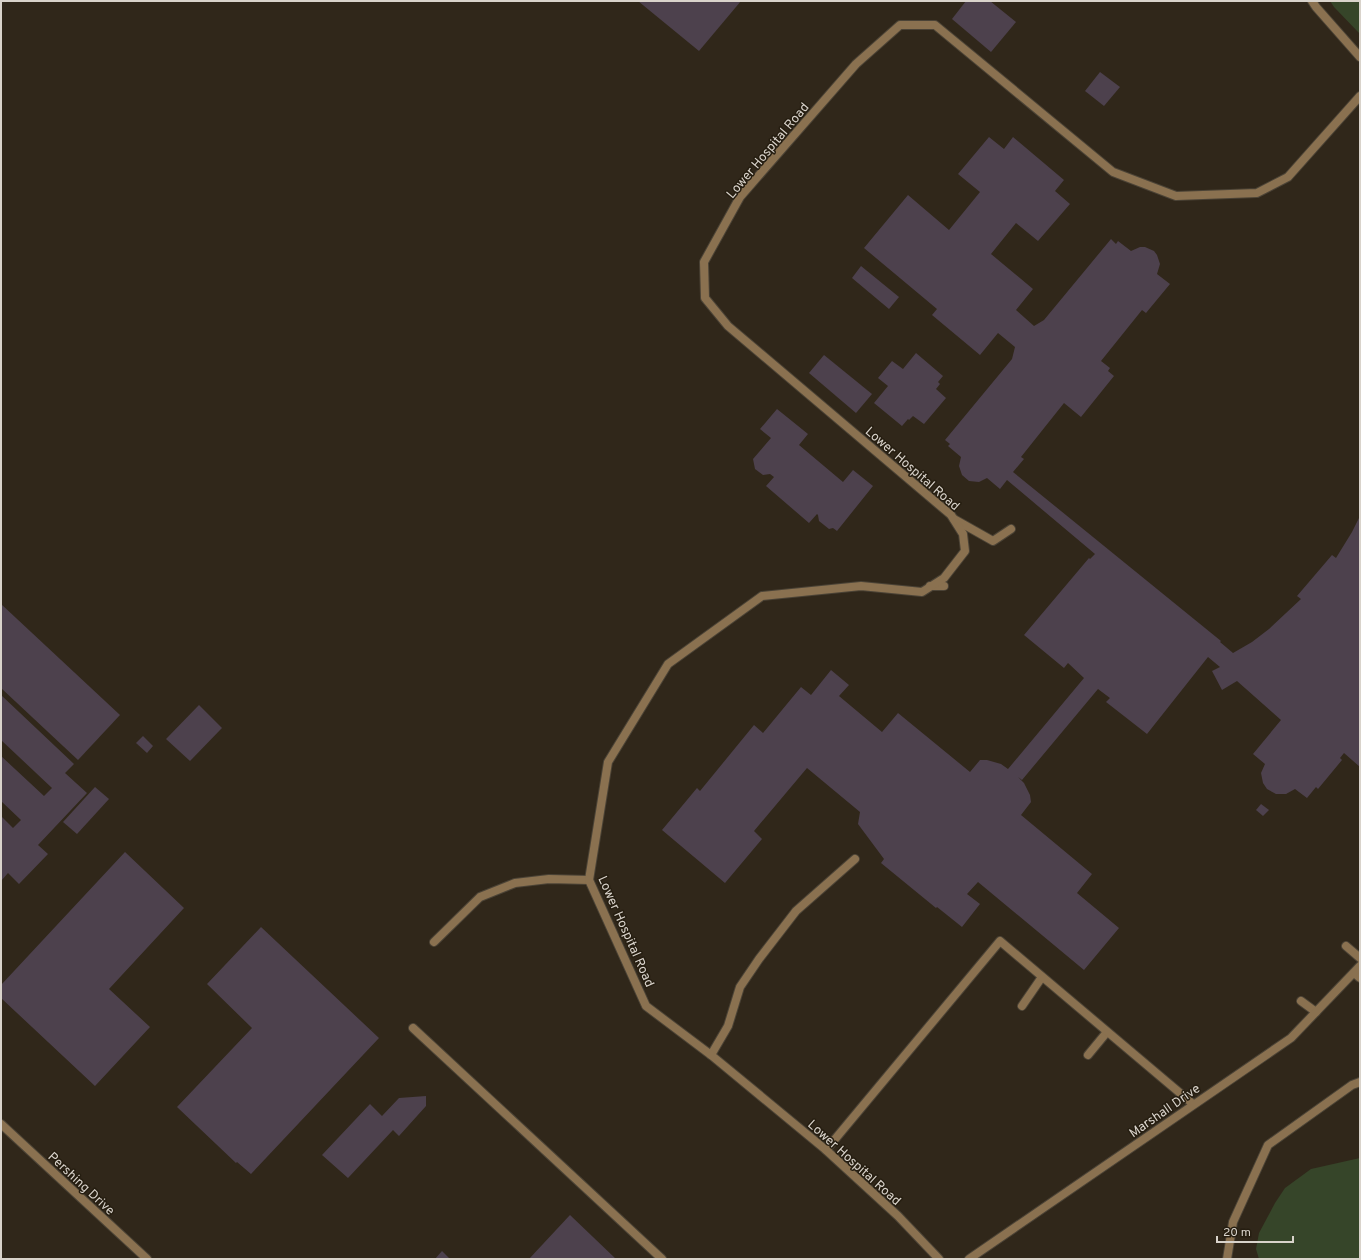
<svg xmlns="http://www.w3.org/2000/svg" width="1361" height="1260" font-family="Overpass,sans-serif">
<style>
.green{fill:#364529}
.building{fill:#4d414d}
.lines{fill:none;stroke-linecap:round;stroke-linejoin:round}
.service-casing{stroke:#4b4336;stroke-width:10}
.minor-casing{stroke:#4b4336;stroke-width:10}
.service{stroke:#8a7150;stroke-width:8}
.minor{stroke:#8a7150;stroke-width:8}
.labels{text-anchor:middle;stroke-width:3;stroke-linejoin:round;paint-order:stroke}
.street-label{font-size:13px;fill:#d9d3cb;stroke:#261e11}
</style>
<rect width="100%" height="100%" fill="#30271a"/>
<g class="green">
<path d="M1330,1H1360V34L1334,7Z"/>
<path d="M1360,1158V1259H1259L1256,1249L1259,1233L1275,1203L1285,1188L1311,1169Z"/>
</g>
<g class="building">
<path d="M638,1H741L699,51Z"/>
<path d="M966,1H990L1016,22L991,52L952,19Z"/>
<path d="M1100,72L1120,87L1104,106L1085,91Z"/>
<path d="M989,137L1004,149L1013,137L1064,180L1055,191L1070,204L1038,241L1016,223L991,254L1033,289L1016,310L1034,326L1044,320L1111,239L1116,244L1118,241L1131,251L1140,247H1145L1154,251L1157,255L1160,264L1157,274L1170,284L1146,313L1142,310L1101,361L1110,368L1108,371L1114,376L1081,417L1064,403L1021,457L1024,459L1013,472L1221,641L1220,642L1233,653L1252,642L1269,629L1301,599L1297,596L1332,555L1336,558L1352,532L1360,516V767L1344,753L1340,758L1342,760L1318,789L1316,787L1307,798L1295,789L1286,794H1276L1267,789L1263,783L1261,773L1265,764L1253,754L1281,720L1237,681L1222,690L1212,671L1220,667L1208,657L1147,734L1106,702L1110,698L1098,689L1022,780L1018,777L1024,783L1030,795L1031,802L1021,815L1092,874L1077,893L1119,928L1084,970L978,882L967,894L980,904L962,927L937,907L936,908L881,863L884,859L858,824L860,812L807,768L754,831L762,839L725,883L662,830L697,788L700,791L754,725L763,733L801,687L811,695L831,670L849,685L839,696L882,732L898,713L970,772L980,760H987L1001,764L1008,769L1084,678L1068,663L1064,668L1024,635L1089,558L1090,559L1095,554L1007,480L1000,489L987,478L979,482L969,481L962,475L959,466L961,457L948,446L950,444L945,440L1012,359L1015,347L998,333L980,355L932,315L937,309L864,248L908,195L949,230L980,192L958,174Z"/>
<path d="M861,266L899,297L889,309L852,278Z"/>
<path d="M916,353L943,376L938,382L940,384L936,389L946,398L924,424L913,416L909,420L908,419L902,426L874,403L888,386L878,378L892,361L903,369Z"/>
<path d="M824,355L872,394L856,413L809,373Z"/>
<path d="M777,409L808,434L799,445L843,482L853,470L873,486L837,531L833,528L829,529L819,521L818,515L817,514L809,523L766,486L774,477L770,474L763,475L755,469L753,459L771,438L760,429Z"/>
<path d="M1,604L120,715L78,760L1,688Z"/>
<path d="M1,695L74,764L65,773L87,793L38,845L48,854L19,884L8,873L1,881V816L13,828L21,820L1,801V756L44,796L52,788L1,740Z"/>
<path d="M199,705L222,728L190,761L166,739Z"/>
<path d="M143,736L153,746L147,753L136,743Z"/>
<path d="M95,787L109,799L77,834L63,822Z"/>
<path d="M1261,804L1269,810L1263,816L1256,810Z"/>
<path d="M125,852L184,908L109,989L150,1027L95,1086L1,998V985Z"/>
<path d="M261,927L379,1038L251,1174L237,1162L236,1163L177,1107L252,1028L207,984Z"/>
<path d="M426,1096V1106L399,1136L393,1130L348,1178L322,1155L370,1104L382,1116L399,1098Z"/>
<path d="M570,1215L616,1259H529Z"/>
<path d="M442,1251L450,1259H435Z"/>
</g>
<g class="lines">
<defs>
<g id="service">
<path d="M954,519L993,541L1011,529"/>
<path d="M930,586H944"/>
<path d="M434,942L480,897L515,883L549,879L589,880"/>
<path d="M1346,946L1360,958"/>
<path d="M1301,1001L1316,1012"/>
<path d="M1022,1006L1042,977"/>
<path d="M413,1028L662,1259"/>
<path d="M711,1055L728,1026L740,987L759,959L796,911L855,859"/>
<path d="M1088,1055L1107,1032"/>
<path d="M826,1150L1000,941L1193,1104"/>
</g>
<g id="minor">
<path d="M1312,1L1316,7L1360,57"/>
<path d="M1354,973L1360,978"/>
<path d="M1,1124L147,1259"/>
<path d="M939,1259L898,1216L826,1150L711,1055L646,1006L589,880L608,762L668,664L762,596L861,586L922,592L944,578L965,551L963,534L951,515L728,326L705,298L704,262L740,197L856,64L900,25H935L1113,172L1176,196L1257,193L1288,177L1360,96"/>
<path d="M969,1259L1291,1038L1360,966"/>
<path d="M1227,1259L1233,1222L1268,1145L1352,1085L1360,1082"/>
</g>
</defs>
<use href="#service" class="service-casing"/>
<use href="#minor" class="minor-casing"/>
<use href="#service" class="service"/>
<use href="#minor" class="minor"/>
</g>
<g class="labels">
<g class="street-label">
<text transform="translate(767 150) rotate(-50)" y="5">Lower Hospital Road</text>
<text transform="translate(913 468) rotate(41)" y="5">Lower Hospital Road</text>
<text transform="translate(627 931) rotate(66)" y="5">Lower Hospital Road</text>
<text transform="translate(1164 1110) rotate(-35)" y="5">Marshall Drive</text>
<text transform="translate(855 1162) rotate(42)" y="5">Lower Hospital Road</text>
<text transform="translate(82 1183) rotate(43)" y="5">Pershing Drive</text>
</g>
</g>
<rect width="1361" height="1260" fill="none" stroke="#d9d3cb" stroke-width="4"/>
<path d="M1217 1236v6h76v-6" fill="none" stroke="#d9d3cb" stroke-width="2"/>
<text x="1223" y="1236" font-size="12" fill="#d9d3cb" stroke="#261e11" stroke-width="3" paint-order="stroke">20 m</text>
</svg>
